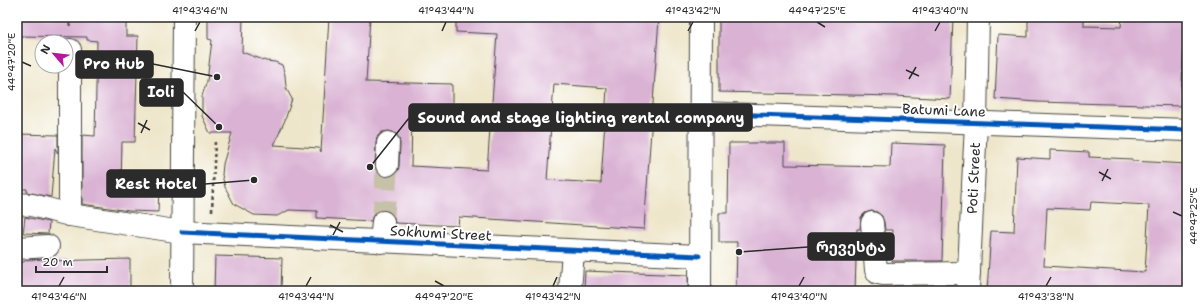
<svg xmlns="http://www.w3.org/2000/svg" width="1204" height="308" font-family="'Shantell Sans','Noto Sans Georgian',sans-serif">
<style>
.building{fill:#dab3d4;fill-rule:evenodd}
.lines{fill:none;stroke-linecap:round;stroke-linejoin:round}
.minor-tunnel{stroke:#c7c1aa;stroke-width:22;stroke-dasharray:22 11;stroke-linecap:butt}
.minor-casing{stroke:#484743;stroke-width:24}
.path{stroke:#484743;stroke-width:2.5;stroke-dasharray:3 3;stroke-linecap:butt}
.minor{stroke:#fff;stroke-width:22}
.cycleway-casing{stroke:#fff;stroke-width:8}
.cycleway{stroke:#0057b8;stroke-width:5}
.ticks{fill:none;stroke:#2b2b2b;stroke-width:1.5}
.labels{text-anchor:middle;stroke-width:4;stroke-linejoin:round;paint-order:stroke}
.street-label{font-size:14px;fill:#2b2b2b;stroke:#fff}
.leader{fill:none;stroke:#2b2b2b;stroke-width:1.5}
.callout-dot{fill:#2b2b2b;stroke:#fff;stroke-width:1.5}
.callout{fill:#2b2b2b;stroke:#2b2b2b;stroke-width:1.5}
.callout-label{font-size:15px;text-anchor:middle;font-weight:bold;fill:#fff}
.neatline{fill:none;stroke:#2b2b2b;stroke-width:1.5}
.ticks-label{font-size:10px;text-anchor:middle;fill:#2b2b2b}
</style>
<rect width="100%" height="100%" fill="#fff"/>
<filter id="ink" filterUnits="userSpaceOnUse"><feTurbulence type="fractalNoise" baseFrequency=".025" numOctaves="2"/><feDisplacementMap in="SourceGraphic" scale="8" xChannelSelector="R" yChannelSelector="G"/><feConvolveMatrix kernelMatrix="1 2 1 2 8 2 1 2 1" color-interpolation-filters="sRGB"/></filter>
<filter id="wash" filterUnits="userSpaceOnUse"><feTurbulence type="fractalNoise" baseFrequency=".012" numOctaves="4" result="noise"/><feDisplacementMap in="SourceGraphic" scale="16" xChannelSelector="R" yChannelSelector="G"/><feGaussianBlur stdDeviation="0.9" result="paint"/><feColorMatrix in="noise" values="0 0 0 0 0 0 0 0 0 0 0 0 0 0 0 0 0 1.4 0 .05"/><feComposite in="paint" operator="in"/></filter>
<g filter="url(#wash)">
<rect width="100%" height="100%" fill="#eee6ca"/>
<g id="blocks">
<g class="building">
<path d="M17,17L126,18V36H138L135,142H122L121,186L159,187L158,212L129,211L82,204V135L95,136L97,41L87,40V37L17,36Z"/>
<path d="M208,17H243L242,52L266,61L275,62L282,65L285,75L286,88L292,99L285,120L274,145L319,148L321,152L329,17H370L366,82L452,84V119L412,118L411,166L487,170L497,34L456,32V17H637L659,18L644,229L459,217L458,226L395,223L394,217L391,212L384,210H378L373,214L371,221L317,218V211L289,210L277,216L254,215L234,204L225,187L222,175L223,164L232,133H210L202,116V96L207,81L212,40L208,39ZM554,84L607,88L601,183L547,180ZM389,131L395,133L399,138L400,144L399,166L398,171L393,176L386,177L380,175L376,170L375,164L376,142L377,137L382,132Z"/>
<path d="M719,17H953L950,99L894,96L719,92Z"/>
<path d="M1028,17H1084V26L1121,27L1122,17H1185L1181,106L1038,102L995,99L998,35L1028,37Z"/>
<path d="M17,134L58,135V154L55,148L51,197L27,192V189H17Z"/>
<path d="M729,143H785V165L890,167L891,143L945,145L942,261H892L893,230H885L884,222L882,216L877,212L871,211L865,213L861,217L860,229H857L855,291H736L737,242H719V213H728Z"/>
<path d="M1050,150L1089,152V157L1132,159V161L1187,164V254L1185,291H987L991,231L1014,232L1017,157L1050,159ZM1091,202L1149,205L1145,272L1044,266L1047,208L1090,210Z"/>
<path d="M25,217L49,222L48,234L23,233Z"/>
<path d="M215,256L282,258L281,291H214Z"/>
<path d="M45,259V261L130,259V291H17V265L27,260Z"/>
<path d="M585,271L688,275V291H584Z"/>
</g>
</g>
</g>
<g filter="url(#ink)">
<use href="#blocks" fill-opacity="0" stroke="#484743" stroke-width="1"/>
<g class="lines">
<path class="minor-tunnel" d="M383,222L387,165"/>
<defs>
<g id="minor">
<path d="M700,113L1187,130"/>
<path d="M387,165L388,143"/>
<path d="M17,204L32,205L70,215L182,232L699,256"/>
<path d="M70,215V50"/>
<path d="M872,223L876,270L878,273L883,274L969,273"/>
<path d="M381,242L383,222"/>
<path d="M17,248L48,246"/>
<path d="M182,291L184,17"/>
<path d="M570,291L573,251"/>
<path d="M700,291L701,17"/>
<path id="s1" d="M968,291L976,123L978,17"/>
</g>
</defs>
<use href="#minor" class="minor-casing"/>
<g class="path">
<path d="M69,17L70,28"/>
<path d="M212,211L215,141"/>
</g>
<use href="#minor" class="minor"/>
<defs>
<g id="cycleway">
<path d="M700,113L1187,130"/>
<path d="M182,232L699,256"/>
</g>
</defs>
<use href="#cycleway" class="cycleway-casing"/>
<use href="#cycleway" class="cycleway"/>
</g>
</g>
<path class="ticks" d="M817,22L825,27M195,31L200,22M442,31L446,22M688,31L693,22M935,31L940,22M22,62L31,66M906,70L919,76M909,79L916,67M138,123L150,130M141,133L147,120M1099,172L1111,179M1102,181L1108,169M1173,212L1182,216M330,225L343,232M333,235L340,222M435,281L444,286M59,286L64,277M306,286L311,277M553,286L557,277M799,286L804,277M1046,286L1051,277"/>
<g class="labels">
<g class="street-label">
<text transform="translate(944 110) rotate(2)" y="5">Batumi Lane</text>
<text dy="5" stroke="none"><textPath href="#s1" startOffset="113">Poti Street</textPath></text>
<text transform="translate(441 233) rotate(3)" y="5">Sokhumi Street</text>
</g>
</g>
<path class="leader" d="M217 77L153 64M219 127L183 92M370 167L409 118M254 180L205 184M739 252L808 247"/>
<g class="callout-dot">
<circle cx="217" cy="77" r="4"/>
<circle cx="219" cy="127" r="4"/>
<circle cx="370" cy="167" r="4"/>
<circle cx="254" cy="180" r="4"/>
<circle cx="739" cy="252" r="4"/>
</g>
<g class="callout">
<rect x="76" y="51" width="77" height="27" rx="4"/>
<rect x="140" y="79" width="43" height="27" rx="4"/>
<rect x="409" y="104" width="343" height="27" rx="4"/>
<rect x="107" y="170" width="98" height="27" rx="4"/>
<rect x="808" y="233" width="86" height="27" rx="4"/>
</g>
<g class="callout-label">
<text x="114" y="69">Pro Hub</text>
<text x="161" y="97">Ioli</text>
<text x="581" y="123">Sound and stage lighting rental company</text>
<text x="156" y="189">Rest Hotel</text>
<text x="851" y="252">რევესტა</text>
</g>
<rect width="1204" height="308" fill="none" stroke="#fff" stroke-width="44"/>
<g transform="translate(54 54) rotate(298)"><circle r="19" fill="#ffffff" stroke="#aaaaaa"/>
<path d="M0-3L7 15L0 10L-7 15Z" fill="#b5179e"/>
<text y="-6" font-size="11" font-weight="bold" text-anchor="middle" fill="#2b2b2b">N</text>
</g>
<path d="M36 266v6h71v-6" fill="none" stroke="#2b2b2b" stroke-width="2"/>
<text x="42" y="266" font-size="12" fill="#2b2b2b" stroke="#ffffff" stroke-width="3" paint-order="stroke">20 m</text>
<rect x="22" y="22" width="1160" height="264" class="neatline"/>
<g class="ticks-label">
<text x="200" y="14">41°43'46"N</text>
<text x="446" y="14">41°43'44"N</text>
<text x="693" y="14">41°43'42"N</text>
<text x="817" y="14">44°47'25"E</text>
<text x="940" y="14">41°43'40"N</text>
<text transform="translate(11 62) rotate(-90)" y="4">44°47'20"E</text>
<text transform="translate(1193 216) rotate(-90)" y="4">44°47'25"E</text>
<text x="59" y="300">41°43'46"N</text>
<text x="306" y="300">41°43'44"N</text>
<text x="444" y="300">44°47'20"E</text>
<text x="553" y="300">41°43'42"N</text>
<text x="799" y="300">41°43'40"N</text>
<text x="1046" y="300">41°43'38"N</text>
</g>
</svg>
